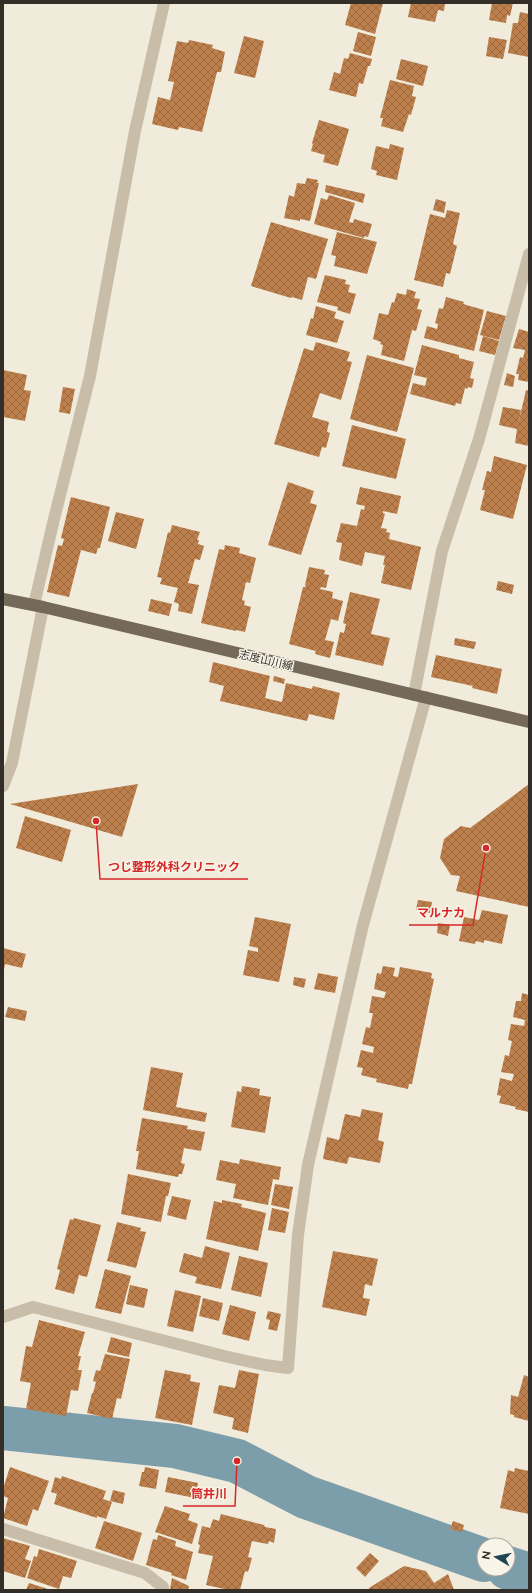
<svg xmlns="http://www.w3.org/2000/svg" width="532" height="1593" font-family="Raleway,'Noto Sans JP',sans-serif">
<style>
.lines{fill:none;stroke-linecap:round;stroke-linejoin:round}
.river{stroke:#7c9eab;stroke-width:44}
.building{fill:url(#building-cross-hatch)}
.minor{stroke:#c7bda8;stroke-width:12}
.major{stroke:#75695a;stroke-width:12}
.labels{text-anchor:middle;stroke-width:3;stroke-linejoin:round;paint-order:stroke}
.street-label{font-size:11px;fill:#342e28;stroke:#f8f4e7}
.leader{fill:none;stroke:#d62828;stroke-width:1.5}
.callout-dot{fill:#d62828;stroke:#f8f4e7;stroke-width:1.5}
.callout-label{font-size:12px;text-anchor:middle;font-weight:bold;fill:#d62828;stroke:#f8f4e7;stroke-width:3;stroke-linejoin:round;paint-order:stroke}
</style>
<defs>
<pattern id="building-cross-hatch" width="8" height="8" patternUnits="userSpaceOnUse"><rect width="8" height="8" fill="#bd804c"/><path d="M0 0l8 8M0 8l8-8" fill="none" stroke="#9a693f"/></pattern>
</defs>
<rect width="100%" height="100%" fill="#f0ebdb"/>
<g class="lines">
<g class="river">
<path d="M3,1428L175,1446L237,1461L306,1497L484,1560"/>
<path d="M508,1568L529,1575"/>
</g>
</g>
<g class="building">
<path d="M351,3H383L375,34L345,25Z"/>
<path d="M411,3H445L444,11L438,10L435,22L408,17Z"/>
<path d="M492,3H513L510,16L507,15L506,23L489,20Z"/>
<path d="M520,12L529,14V57L508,53L513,23H518Z"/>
<path d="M358,32L376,37L371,56L353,51Z"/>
<path d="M244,36L264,41L255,78L234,73Z"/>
<path d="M489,37L507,40L503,59L486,56Z"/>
<path d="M189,40L213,45L212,48L225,52L221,72H217L202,132L179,127L178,130L152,124L158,97L170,100L174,82L168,81L177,41L188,43Z"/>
<path d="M350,53L372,59L370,66H368L363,84L359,83L356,97L329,90L334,72L340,74L344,58L348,59Z"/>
<path d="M401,59L428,66L423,86L396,79Z"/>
<path d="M390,80L414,86L412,96L416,97L411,115L409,114L403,132L381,126L383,118H380Z"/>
<path d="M319,120L349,129L338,166L323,162L325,155L311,151L313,144L312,143Z"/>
<path d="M390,144L404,148L397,180L376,175L377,171L371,169L376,146L389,149Z"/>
<path d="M307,178L318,180L317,183H319L310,221L300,219V221L284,218L289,195L294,197L297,183L305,184Z"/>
<path d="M326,185L365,194L363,203L325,192Z"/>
<path d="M329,195L355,203L349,222L353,223L354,219L372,224L368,237L364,236V238L314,224L321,198L327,200Z"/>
<path d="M436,199L446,202L444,213L433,210Z"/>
<path d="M447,210L460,213L453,244L457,246L450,274L446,273L443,287L414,280L430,214L445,218Z"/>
<path d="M271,222L328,239L316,279L308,277L302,300L292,297L291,298L251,286Z"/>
<path d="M337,232L377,242L367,274L334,266L336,256L331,255Z"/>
<path d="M325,275L346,280L345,284L350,285L348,292L356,294L350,314L337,310L338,307L317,302Z"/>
<path d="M407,289L416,292L414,298L420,299L417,309L422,310L416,331L412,330L404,361L381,355L383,345L380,344L381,342L373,339L379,313L388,315L392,302L394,303L397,293L406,295Z"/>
<path d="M446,297L464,302L463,304L484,310L474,351L424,338L427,326L437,329L438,324L435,323L439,308L443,309Z"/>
<path d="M316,306L336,312L334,318L344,321L337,343L306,335L311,318L313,319Z"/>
<path d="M487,311L506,316L499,340L480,335Z"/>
<path d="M519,329L529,332V382L518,380L519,374H516L520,357L523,358L525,350L513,348Z"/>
<path d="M483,336L499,341L495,355L479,351Z"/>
<path d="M316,342L350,352L347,361L352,362L341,400L320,393L312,417L329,422L327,432L330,433L326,448L322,447L319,457L274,444L304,348L313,351Z"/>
<path d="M422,345L459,355V358L474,362L470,378L474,379L472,388L468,387L467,389L465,388L461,404L456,403L455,406L410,394L413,383L425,386L427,378L414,375Z"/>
<path d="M367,355L414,368L397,432L350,419Z"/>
<path d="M3,370L27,375L24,390L31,391L25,421L3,417Z"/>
<path d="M507,373L515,376L513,387L504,385Z"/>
<path d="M63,387L75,389L70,414L59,412Z"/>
<path d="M526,390L529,391V446L515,443L517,429L499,425L503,407L521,410L518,425Z"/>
<path d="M352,425L406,439L396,479L342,466Z"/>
<path d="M494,456L527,465L513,519L480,510L485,490H482L487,471L491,472Z"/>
<path d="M288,482L314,491L310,503L317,505L301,555L268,545Z"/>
<path d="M360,487L401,496L397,514L383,511V513L385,514L381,528L387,529L386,532L390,533L389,539L421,547L411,590L381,583L385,565H383L385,556L365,552L362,566L339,560L342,543L336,542L341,523L357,526L361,509L364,510L365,506L356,504Z"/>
<path d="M71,497L110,507L100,548H98L96,554L81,550L69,597L47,592L58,545L62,546L64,539L61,538Z"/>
<path d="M116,512L144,519L136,549L108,541Z"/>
<path d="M172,525L200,532L197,540H199L198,544L204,546L200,560L195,559L188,583L199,585L192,614L178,611L179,604L174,602L178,588L160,584L162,578L157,577L168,532L170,533Z"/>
<path d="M225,545L240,548L239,553L256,558L250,583L246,582L242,600L245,601L244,605L251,607L245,632L236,630V631L201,623L219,549L224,550Z"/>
<path d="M309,567L325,570L324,574L329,575L326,588L321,587L320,589L333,592L332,598L343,601L338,621L331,619L325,640L334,642L330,658L315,654L316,651L289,644L303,587H305L306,586L305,585Z"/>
<path d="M498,581L514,585L512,594L496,590Z"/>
<path d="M350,592L380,599L371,634L390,638L383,666L335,655L340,632L344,633L346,624L343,623Z"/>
<path d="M151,599L172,604L169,616L148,611Z"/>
<path d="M455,638L476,642L474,649L454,645Z"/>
<path d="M436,655L502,669L497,694L472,688L473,686L431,677Z"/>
<path d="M213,662L270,676L265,698L282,702L286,683L312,689L313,686L340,693L334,720L309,714L307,721L220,701L224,686L209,682Z"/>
<path d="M274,676L285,679L284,684L273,681Z"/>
<path d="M138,784L122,837L10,804Z"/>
<path d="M529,784V907L456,891L460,876L451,875L440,858L444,839L461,826L470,828Z"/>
<path d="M25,816L71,830L62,862L16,848Z"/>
<path d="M418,900L432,902L430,913L416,910Z"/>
<path d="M482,910L508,915L502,944L484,940V943L476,941L475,944L459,941L464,917L479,920Z"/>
<path d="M255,917L291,924L279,982L243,975L248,950L258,952V948L249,946Z"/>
<path d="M438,923L450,925L448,936L437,933Z"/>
<path d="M3,948L26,954L22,968L5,964L3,975Z"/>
<path d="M383,966L395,968L393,976L398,977L400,967L432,973L431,978L434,979L412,1084H409L408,1089L376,1082L377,1079L361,1075L363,1068L357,1067L361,1050L373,1053L374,1047L362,1044L366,1027L370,1028L373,1013H369L372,996L384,998L386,992L374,989L377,973L381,974Z"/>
<path d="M318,973L338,977L335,993L314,989Z"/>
<path d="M294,977L306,979L304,988L293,985Z"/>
<path d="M522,993L529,995V1112L515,1109L516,1107L499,1103L501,1096L497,1095L500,1078L512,1081L514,1074L501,1072L505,1055L509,1056L512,1041L508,1040L511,1024L524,1026L525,1020L513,1017L516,1001H521Z"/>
<path d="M8,1007L27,1011L25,1021L5,1017Z"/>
<path d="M151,1067L183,1073L176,1107L207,1113L205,1122L143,1110Z"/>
<path d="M242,1086L260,1089L259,1095L271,1097L265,1133L231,1127L237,1091L241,1092Z"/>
<path d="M362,1109L383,1113L378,1140L384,1142L380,1163L349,1157L347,1164L323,1159L327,1137L339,1140L345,1114L360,1117Z"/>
<path d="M142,1118L188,1126L187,1129L205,1132L201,1151L184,1148L181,1163L185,1164L182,1174H179L178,1177L136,1169L139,1151H136Z"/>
<path d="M240,1159L281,1167L279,1180L273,1179L268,1205L233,1198L236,1184L216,1180L220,1160L239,1164Z"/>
<path d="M128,1174L171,1183L168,1196H166L161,1222L121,1214Z"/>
<path d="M275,1184L293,1187L289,1209L271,1205Z"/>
<path d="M172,1196L191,1200L186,1220L167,1215Z"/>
<path d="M222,1200L242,1204L241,1207L266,1213L258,1251L206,1239L214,1201L222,1203Z"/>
<path d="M272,1208L289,1212L285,1233L268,1230Z"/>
<path d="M74,1218L101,1225L87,1277L79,1275L74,1294L55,1289L60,1270L57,1269L70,1219L73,1220Z"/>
<path d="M117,1222L141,1228L140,1231L146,1232L136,1268L107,1261Z"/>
<path d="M205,1246L230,1253L221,1289L195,1283L197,1277L179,1272L184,1253L202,1258Z"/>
<path d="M333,1251L378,1259L372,1286L365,1284L363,1298L370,1299L366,1316L322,1307Z"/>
<path d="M239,1256L268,1263L261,1297L231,1290Z"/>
<path d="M105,1269L131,1276L121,1314L95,1308Z"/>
<path d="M130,1285L148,1289L144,1308L126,1304Z"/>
<path d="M175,1290L201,1296L193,1332L167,1326Z"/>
<path d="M203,1298L223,1303L219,1321L199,1316Z"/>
<path d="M230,1305L256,1312L249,1341L222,1334Z"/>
<path d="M268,1311L281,1314L277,1331L268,1329L270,1320L266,1319Z"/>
<path d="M39,1320L85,1332L78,1356H81L78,1370H82L78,1391L71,1390L66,1416L26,1409L31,1383L20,1381L26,1346L32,1347Z"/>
<path d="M111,1337L132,1343L129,1357L107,1352Z"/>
<path d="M105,1354L130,1359L121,1399L117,1398L112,1419L87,1413L92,1393H93L96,1382L93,1381L96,1370L100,1371Z"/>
<path d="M165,1370L191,1375L190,1381L200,1383L192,1425L155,1418Z"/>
<path d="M239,1370L259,1374L248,1433L232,1429L234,1418L213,1413L219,1385L235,1388Z"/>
<path d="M524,1375L529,1377V1421L514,1417V1415L510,1414L511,1395L518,1397Z"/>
<path d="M10,1467L49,1481L38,1511L33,1509L27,1526L3,1518L8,1498L3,1496V1489Z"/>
<path d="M145,1467L159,1470L156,1489L139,1486L142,1472H144Z"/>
<path d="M515,1468L529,1471V1514L500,1508L508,1470L514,1472Z"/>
<path d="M62,1476L106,1491L103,1499L112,1502L106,1519L97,1516V1518L54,1504L57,1494L51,1492L55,1477L61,1479Z"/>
<path d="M168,1477L198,1483L195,1498L165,1492Z"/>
<path d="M113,1490L125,1493L123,1504L110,1501Z"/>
<path d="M165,1506L190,1514L188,1520L198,1524L192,1544L155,1532Z"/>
<path d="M221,1514L264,1525L265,1527L276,1529L274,1543L269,1541L268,1544L252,1541L248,1557L252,1558L248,1572L245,1571L240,1590H229L206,1585L213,1556L198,1553L200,1545L198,1544L202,1526L210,1528L213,1519L219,1521Z"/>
<path d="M104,1521L142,1533L133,1561L95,1548Z"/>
<path d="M453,1521L464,1525L462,1532L450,1529Z"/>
<path d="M158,1535L176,1541L175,1546L193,1552L186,1580L171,1575L172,1573L146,1565L153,1539L157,1540Z"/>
<path d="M3,1538L30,1546L25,1559L31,1561L25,1578L3,1571Z"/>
<path d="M39,1549L77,1561L71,1578L63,1576L59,1589L27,1578L34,1556L37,1557Z"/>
<path d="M370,1553L379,1561L365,1577L356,1568Z"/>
<path d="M404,1566L426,1571L434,1583L448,1574L454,1590H369V1588Z"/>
<path d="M172,1578L189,1586L188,1590L170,1589Z"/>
<path d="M29,1583L51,1590H26Z"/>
</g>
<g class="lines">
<g class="minor">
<path d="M34,605L54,519L90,376L135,131L164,3"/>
<path d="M414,695L442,551L479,439L529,254"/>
<path d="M3,786L12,763L43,607"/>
<path d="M3,1317L33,1307L224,1356L265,1365L288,1368L298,1235L308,1165L363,925L426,697"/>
<path d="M3,1529L145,1573L163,1587V1590"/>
</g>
<path class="major" d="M3,599L43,607L529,722"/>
</g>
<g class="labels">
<g class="street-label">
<text transform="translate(266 660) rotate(13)" y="4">志度山川線</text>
</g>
</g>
<path class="leader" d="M96 821L100 879H248M486 848L473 925H409M237 1461L235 1506H183"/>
<g class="callout-dot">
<circle cx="96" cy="821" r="4"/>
<circle cx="486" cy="848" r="4"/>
<circle cx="237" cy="1461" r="4"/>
</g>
<g class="callout-label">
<text x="174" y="871">つじ整形外科クリニック</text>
<text x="441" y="917">マルナカ</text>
<text x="209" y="1498">筒井川</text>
</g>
<rect width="532" height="1593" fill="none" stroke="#342e28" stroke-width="8"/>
<g transform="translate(496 1557) rotate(280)"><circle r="19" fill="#f8f4e7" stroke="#aaa59b"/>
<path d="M0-3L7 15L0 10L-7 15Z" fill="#214452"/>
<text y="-6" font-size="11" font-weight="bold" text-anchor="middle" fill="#342e28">N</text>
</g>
</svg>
